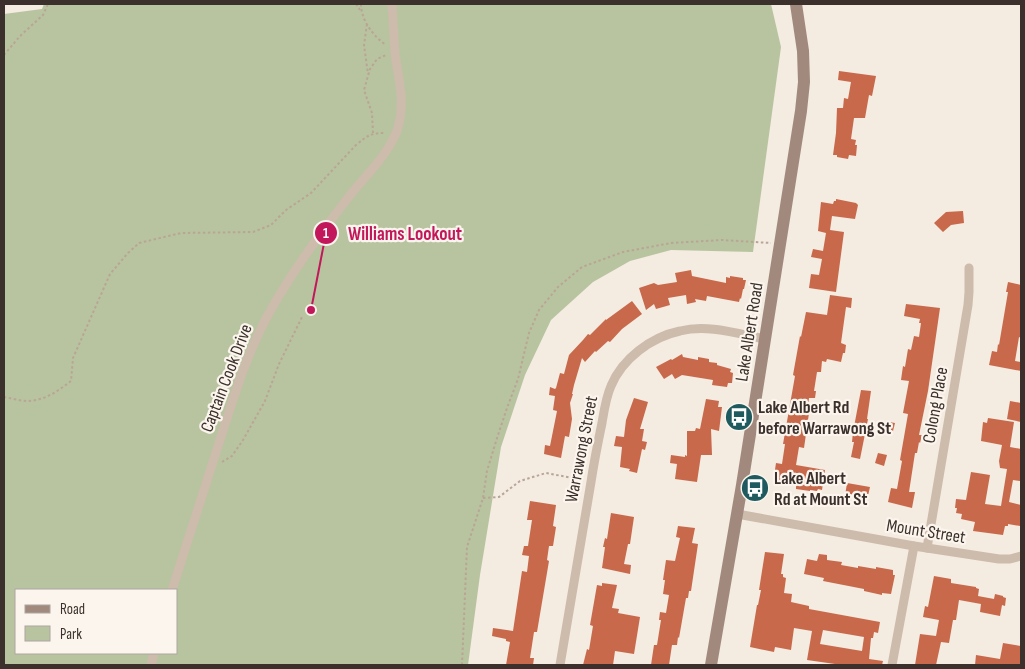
<svg xmlns="http://www.w3.org/2000/svg" width="1025" height="669" font-family="'Sofia Sans Condensed',sans-serif">
<style>
.green{fill:#b8c4a0;fill-rule:evenodd}
.building{fill:#c8694b;fill-rule:evenodd}
.lines{fill:none;stroke-linecap:round;stroke-linejoin:round}
.path{stroke:#b9a596;stroke-width:2;stroke-dasharray:2.5 2.5;stroke-linecap:butt}
.street{stroke:#cdbbac;stroke-width:9}
.secondary{stroke:#a18a7d;stroke-width:12}
.labels{text-anchor:middle;stroke-width:4.5;stroke-linejoin:round;paint-order:stroke}
.street-label{font-size:18px;fill:#3b302b;stroke:#fbf5ee}
.poi-label{font-size:18px;font-weight:bold;fill:#3b302b;stroke:#fbf5ee;text-anchor:start}
.leader{fill:none;stroke:#c2185b;stroke-width:2}
.callout-dot{fill:#c2185b;stroke:#fbf5ee;stroke-width:2}
.mark-label{font-size:15px;text-anchor:middle;font-weight:bold;fill:#fff}
.callout-label{font-size:19px;text-anchor:middle;font-weight:bold;fill:#c2185b;stroke:#fbf5ee;stroke-width:4.5;stroke-linejoin:round;paint-order:stroke}
</style>
<rect width="100%" height="100%" fill="#f4ebe1"/>
<path class="green" d="M44,4H771L781,47L753,252L671,250L630,261L593,282L551,320L525,375L501,447L480,575L468,665H4V14L42,9ZM16,590H176V653H16Z"/>
<g class="building">
<path d="M839,71L876,76L872,96L869,95L865,118H854L851,139L856,140L855,145H857L856,156L849,155L848,159L837,157V155H833L836,133L837,108H843L844,98L848,99L851,82L838,80Z"/>
<path d="M836,199L856,203L858,205L855,219L832,216L830,230L844,232L836,292L809,288L811,274L819,275L822,259L811,257L813,249L823,251L826,233L818,231L821,202L833,204L834,201H836Z"/>
<path d="M963,211L964,223L951,225L943,232L934,223L946,212Z"/>
<path d="M691,270L692,276L726,283V277L730,278V276L743,278V280H746L744,289H743L741,299L740,298L739,302L707,296L706,301L695,299L696,302L687,304L686,295L668,298L670,305L656,309L654,304L646,310L639,288L654,283L658,285L677,282L675,273Z"/>
<path d="M1008,282L1021,285V338L1019,337L1015,361L1021,362V371L989,365L992,351L997,352L998,344L999,345L1008,292H1006Z"/>
<path d="M830,295L852,298L851,308L846,307L841,343L846,345L845,353H843L841,362L827,359L826,362L822,361L821,372H817L814,391H816L815,398H809L807,413H809L804,448L799,447L796,465L825,470L822,490L818,489L817,491L810,490V491L796,489V486L773,483L776,463L782,464L785,444H783L795,376L793,375L800,336L801,337L806,312L827,315Z"/>
<path d="M632,301L642,314L622,329L610,342L608,341L596,352L595,351L585,362L582,358L574,385L572,394H573L570,403L572,419L569,437L565,436L561,458L544,454L545,445L550,446L557,411L553,410L555,396L549,395L550,387L555,389L556,388L560,373L564,374L569,355L583,340L588,334L590,335L606,319V320Z"/>
<path d="M906,304L940,308L928,391L919,435H922L920,443L919,442L917,453H915L909,492H915L912,508L888,502L891,488L897,489L902,461L900,460L908,414L903,413L909,381L901,380L903,366L905,367L908,349L911,350L914,336L919,337L921,323H919L920,319L904,316Z"/>
<path d="M682,354L683,357L698,360V357L709,359V362L717,363V365L731,369L730,372L733,373L732,383H728L727,387L712,385L713,380L682,375L675,379L672,374L664,379L656,367L671,359L672,360Z"/>
<path d="M861,390L871,391L867,419H868L860,459L851,457L854,442H852L853,432Z"/>
<path d="M634,398L648,402L640,429H644L642,441L647,442L645,450L642,449L637,473L629,471L630,469L620,467L622,447L614,446L616,436L624,437L626,420Z"/>
<path d="M706,399L719,401L718,407H722L719,431L711,429L712,455H701L697,482L675,479L677,464L670,463L671,455L685,457V455L687,456V431H695L696,428L700,429Z"/>
<path d="M1010,401L1021,403V422L1007,419Z"/>
<path d="M988,418L1014,422L1010,447L1021,449L1020,481L1013,480L1009,502L1021,505L1020,526L1008,524V526H1005L1003,535L973,531L975,522L961,519L962,514L956,513L957,508H955L956,499L966,500L971,472L990,475L985,504L1001,506L1007,469L1000,468L999,461L1002,445L981,441L983,422L987,423Z"/>
<path d="M882,421L895,423L893,431L882,429Z"/>
<path d="M878,453L887,455L884,466L875,463Z"/>
<path d="M847,483L870,487L867,500L845,496Z"/>
<path d="M530,501L556,505L553,526L556,527L553,546H549L547,560L549,561L537,632H534L530,658H534L533,665H506L510,642L506,641V639L492,636L493,628L513,631L522,571L527,572L529,556L522,555L524,546H528L532,520H527Z"/>
<path d="M611,513L634,517L630,544H628L624,564L631,565L630,574L602,568L605,547H603L605,538L607,539Z"/>
<path d="M678,526L695,528L692,543L698,544L691,591H689L688,598H686L679,638L678,637L677,645H672L669,665H651L654,645H657L661,620H659L660,612L666,613L669,595L663,594L665,580H663L666,560L675,561L680,538L676,537Z"/>
<path d="M765,552L784,554L781,574H783V577L786,578L784,593L792,594L791,602L809,606V609L880,622L878,633L874,632L873,638H871L869,659L883,661L882,665H842L807,660L812,631L794,628L791,650L775,647L774,652L750,647L757,605H758L761,590H759ZM823,630L864,637L862,651L820,644Z"/>
<path d="M819,554L827,555V560L842,562L841,565L858,568V566L876,569V567L893,570V575H895L891,594L882,593V595L864,591V589L823,581L824,578L804,574L807,559L817,561Z"/>
<path d="M934,576L951,579V583L976,587V588L979,589L978,596L994,599L995,594L1003,596V597L1006,598L1005,606L1002,605L1000,616L980,612L981,604L959,600L956,620H953L949,643L941,642L936,665H915L920,634L936,636L939,620L923,617L925,606L928,607Z"/>
<path d="M602,583L617,585L612,608L619,609L618,613L640,617L634,654L615,651L613,665H583L587,649L589,650L593,626L590,625L597,585L602,586Z"/>
<path d="M1003,643L1021,646V665H975L976,655L1000,659Z"/>
</g>
<g class="lines">
<g class="path">
<path d="M356,4L360,10"/>
<path d="M361,4C361,20 373,36 386,45"/>
<path d="M367,24L364,45L368,74"/>
<path d="M4,55L20,36L43,15L48,4"/>
<path d="M373,133L372,113L364,90L370,69L377,59L386,55"/>
<path d="M4,397C11,398 20,401 27,401C44,401 58,391 71,381L73,358L110,274L128,253L139,243L181,233L253,232L271,225L286,210L311,193L356,145C367,136 370,133 385,133"/>
<path d="M222,462L232,456L243,440L265,401L279,364L303,315"/>
<path d="M483,498L499,497L520,481L546,473L583,480"/>
<path d="M462,665L467,547L483,498L487,471L497,438L507,408L518,379L529,333L539,310L558,287L582,267L623,252L671,243L722,240L771,243"/>
</g>
<g class="street">
<path d="M737,514L914,546L999,559H1010L1021,556"/>
<path d="M927,548L968,305L969,292V268"/>
<path d="M172,590C188,541 203,492 219,443C234,396 248,349 273,306C295,268 321,232 348,198C366,174 391,154 399,124C405,100 398,77 395,53C394,37 393,20 392,4"/>
<path d="M151,665L154,653"/>
<path d="M560,665C570,604 581,543 591,482C594,462 598,442 602,423C604,411 606,397 611,386C622,359 651,337 680,331C708,324 738,334 765,339"/>
<path d="M892,665L914,546"/>
</g>
<path class="secondary" d="M711,665L742,485L801,111L804,82L803,51L796,4"/>
</g>
<defs>
<symbol id="bus-disc" viewBox="-11 -11 22 22"><circle r="9.5" fill="#1f5a5e" stroke="#fbf5ee"/><path d="M-5-6H5V4H4V6H2V4H-2V6H-4V4H-5ZM-3.5-4V0h7V-4ZM-3.5 1.2v1.5H-2V1.2ZM2 1.2v1.5H3.5V1.2Z" fill="#fff"/></symbol>
</defs>
<g fill-rule="evenodd">
<use href="#bus-disc" x="723" y="401" width="32" height="32"/>
<use href="#bus-disc" x="739" y="472" width="32" height="32"/>
</g>
<g class="labels">
<g class="street-label">
<text transform="translate(749 332) rotate(-81)" y="6">Lake Albert Road</text>
<text transform="translate(226 378) rotate(-69)" y="6">Captain Cook Drive</text>
<text transform="translate(935 405) rotate(-80)" y="6">Colong Place</text>
<text transform="translate(581 449) rotate(-79)" y="6">Warrawong Street</text>
<text transform="translate(926 531) rotate(9)" y="6">Mount Street</text>
</g>
<g class="poi-label">
<text x="758" y="413">Lake Albert Rd<tspan x="758" dy="21">before Warrawong St</tspan></text>
<text x="774" y="484">Lake Albert<tspan x="774" dy="21">Rd at Mount St</tspan></text>
</g>
</g>
<path class="leader" d="M311 310L326 233"/>
<g class="callout-dot">
<circle cx="311" cy="310" r="5"/>
<circle cx="326" cy="233" r="12"/>
</g>
<g class="mark-label">
<text x="326" y="238">1</text>
</g>
<g class="callout-label">
<text x="405" y="240">Williams Lookout</text>
</g>
<rect width="1025" height="669" fill="none" stroke="#3b302b" stroke-width="10"/>
<rect x="15" y="589" width="162" height="65" fill="#fbf5ee" stroke="#aea6a0"/>
<rect x="25" y="605" width="25" height="8" fill="#a18a7d" stroke="#aea6a0"/>
<text x="60" y="614" font-size="15" fill="#3b302b">Road</text>
<rect x="25" y="626" width="25" height="15" fill="#b8c4a0" stroke="#aea6a0"/>
<text x="60" y="639" font-size="15" fill="#3b302b">Park</text>
</svg>
